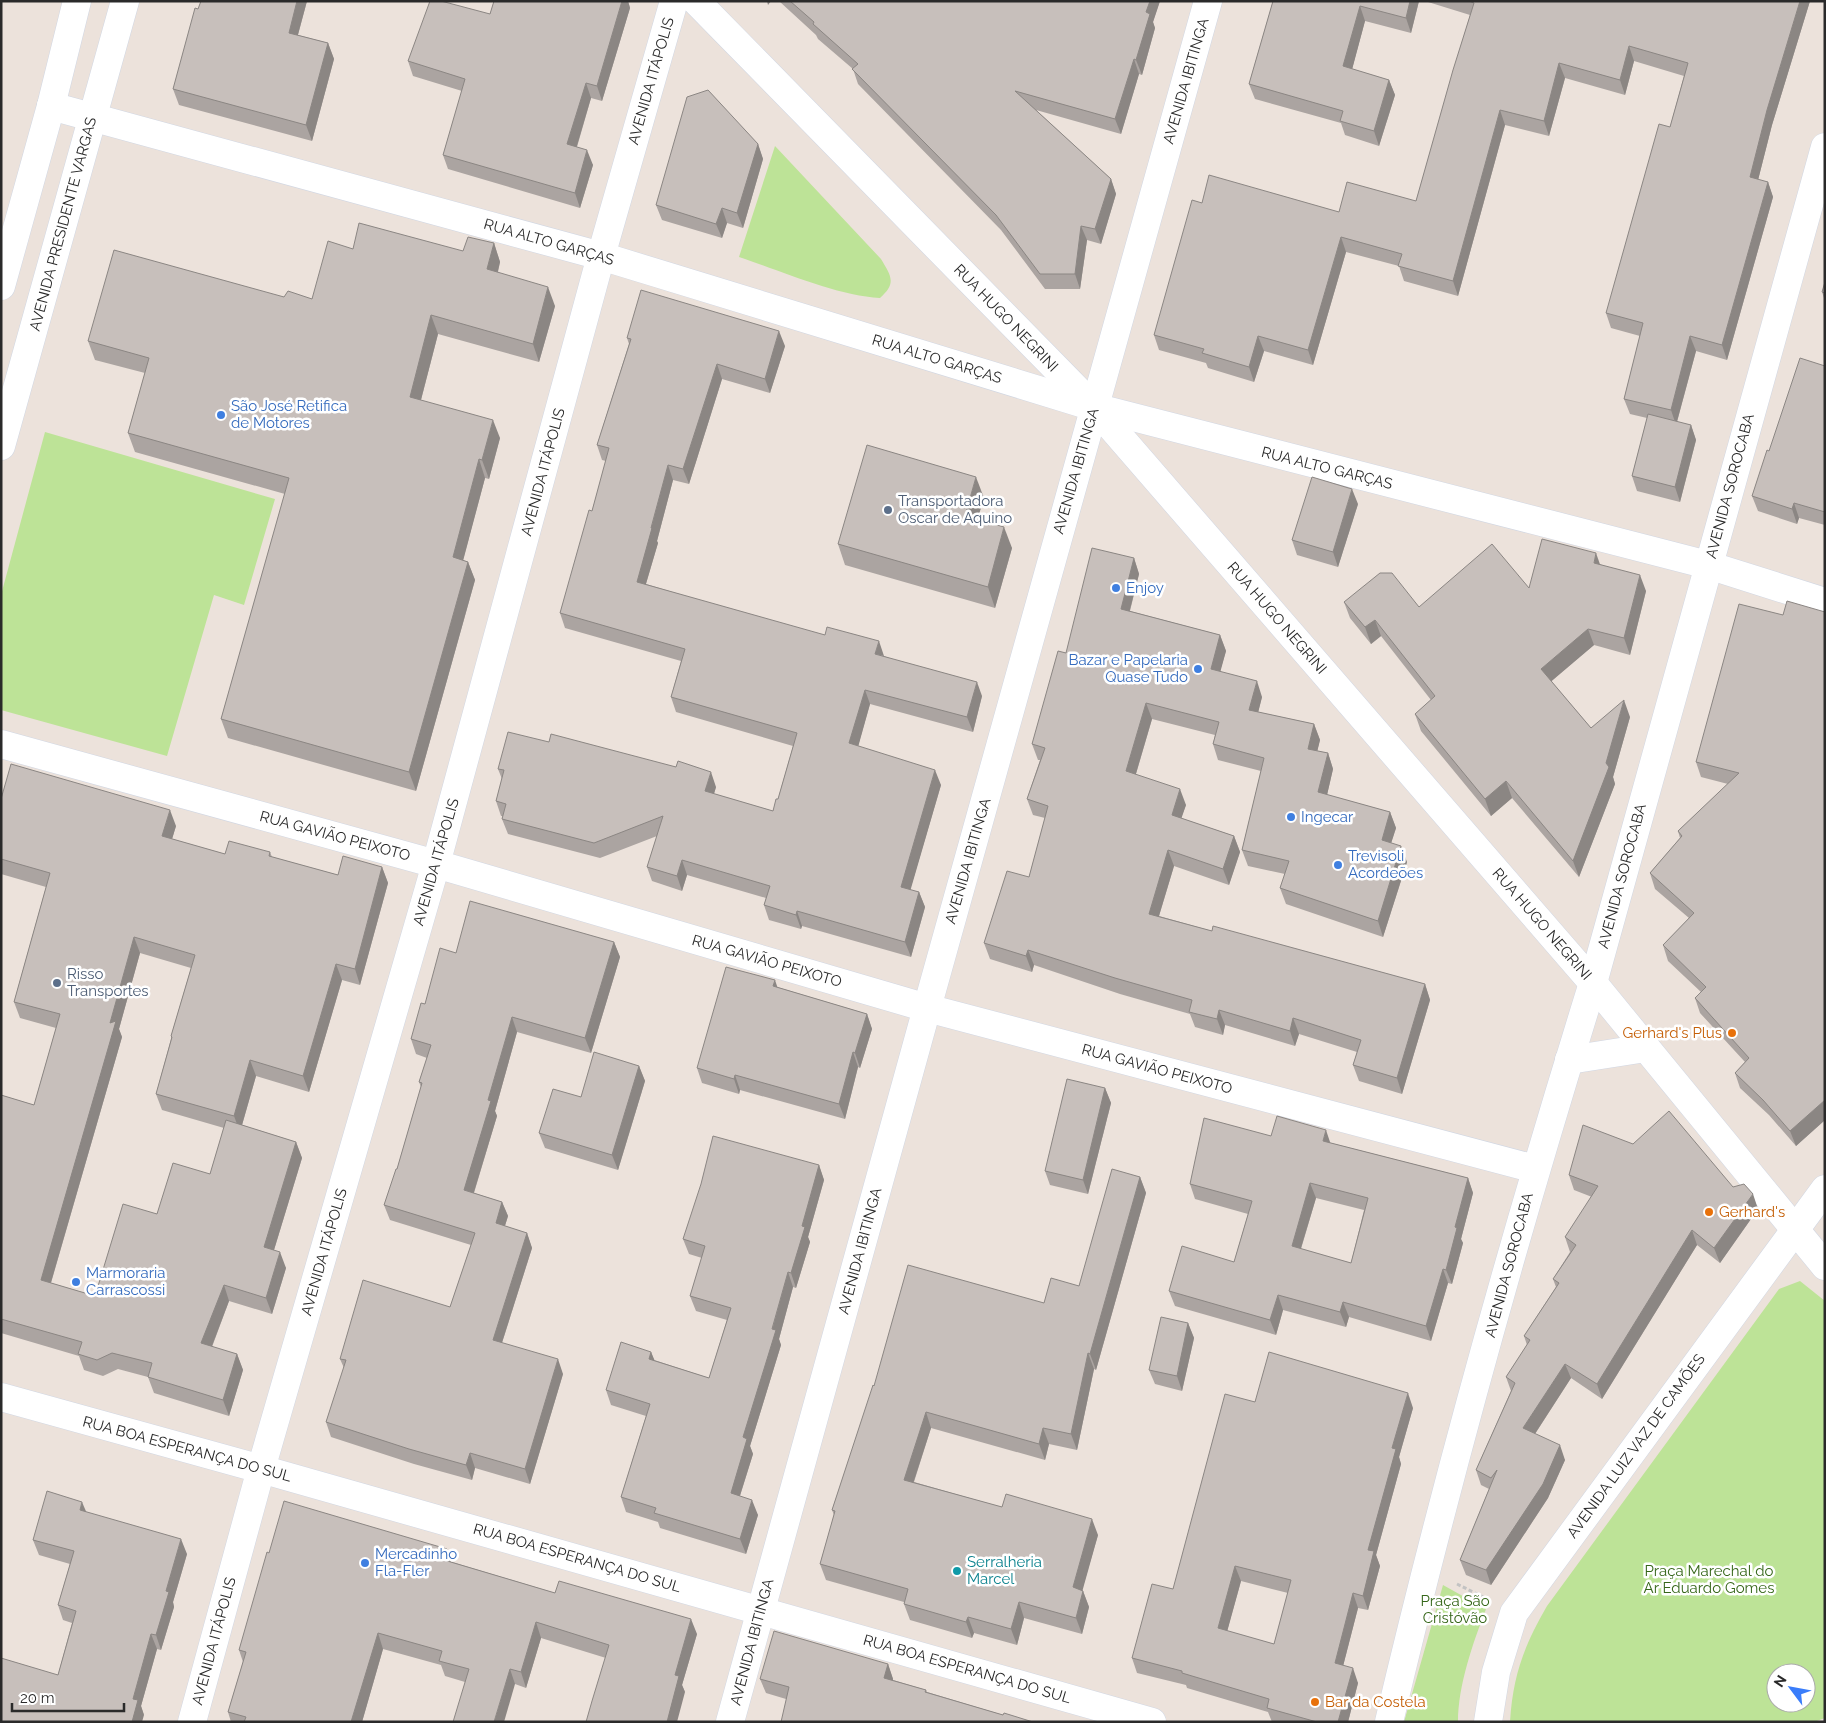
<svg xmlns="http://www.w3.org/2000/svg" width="1826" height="1723" font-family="Raleway,sans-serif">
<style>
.green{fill:#bde397;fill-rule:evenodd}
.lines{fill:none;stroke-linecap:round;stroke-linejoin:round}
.street-casing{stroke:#d1d7e3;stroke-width:29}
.secondary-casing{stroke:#d1d7e3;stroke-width:29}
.path{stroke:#c3c3c3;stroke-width:3;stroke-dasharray:4 2.5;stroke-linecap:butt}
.street{stroke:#fff;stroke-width:28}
.secondary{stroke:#fff;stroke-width:28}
.wall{fill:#aba4a1;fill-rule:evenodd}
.shaded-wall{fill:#8b8683}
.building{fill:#c7bfbb;stroke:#8b8683;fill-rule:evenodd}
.shop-dot{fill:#3f7fe0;stroke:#fff;stroke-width:2}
.service-dot{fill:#5c6f8a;stroke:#fff;stroke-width:2}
.food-dot{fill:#e8710a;stroke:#fff;stroke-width:2}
.culture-dot{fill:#0f9aa8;stroke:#fff;stroke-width:2}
.labels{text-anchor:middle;stroke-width:5;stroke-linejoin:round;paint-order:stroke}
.street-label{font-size:15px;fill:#2a2a2a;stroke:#fff}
.shop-label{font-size:15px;fill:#366cbe;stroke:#fff;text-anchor:start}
.service-label{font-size:15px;fill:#4e5e75;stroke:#fff;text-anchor:start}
.food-label{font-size:15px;fill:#c56008;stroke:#fff;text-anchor:start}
.culture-label{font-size:15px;fill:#0d838f;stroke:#fff;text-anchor:start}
.park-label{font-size:15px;fill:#36671a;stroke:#fff}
</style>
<rect width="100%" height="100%" fill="#ece2db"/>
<g class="green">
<path d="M775,146L881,259C891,276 897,283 880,298C837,296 781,271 739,257Z"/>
<path d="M45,432L275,499L244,605L214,595L167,756L1,710V595Z"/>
<path d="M1800,1281L1825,1301V1718L1814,1722H1510C1513,1675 1524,1646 1547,1606L1779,1289ZM1776,1673H1806V1703H1776Z"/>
<path d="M1443,1585L1486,1609C1473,1643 1458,1685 1458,1722H1404Z"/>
</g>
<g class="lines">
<defs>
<g id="street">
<path d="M51,106L601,256L1094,407L1708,565L1825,602"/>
<path d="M1,744L436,864L927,1008L1535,1169"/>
<path d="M1593,983L1825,147"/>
<path d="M1,1397L261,1469L1152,1722"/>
<path d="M192,1722L261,1469L436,864L601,256L674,1"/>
<path d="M730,1722L927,1008L1208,1"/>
<path d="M1488,1722L1496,1672L1514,1613L1825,1189"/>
</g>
<g id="secondary">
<path d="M696,1L1094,407L1593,983L1825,1266"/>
<path d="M1,286L51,106L77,1"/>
<path d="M1,446L125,1"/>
<path d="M1569,1060L1646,1048"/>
<path d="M1389,1722C1448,1473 1517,1227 1593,983"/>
</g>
</defs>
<use href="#street" class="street-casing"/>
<use href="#secondary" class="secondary-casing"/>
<path class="path" d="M1457,1584L1485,1598"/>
<use href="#street" class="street"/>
<use href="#secondary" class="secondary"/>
</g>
<g class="wall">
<path d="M201,1H307L298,35L328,43L334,59L312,141L179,105L173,89Z"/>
<path d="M494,1H628L630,8L602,101L591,98L577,147L593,165L580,208L448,169L443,155L462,91L413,76L408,61L490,14Z"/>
<path d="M779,1H1160L1153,22L1155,28L1142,75L1139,74L1121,134L1036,110L1111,179L1116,194L1101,244L1087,240L1080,289H1045L1001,230L858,84L853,69L818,39L816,35Z"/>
<path d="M1273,1H1419L1411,33L1365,21L1352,69L1389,80L1395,95L1379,146L1345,135L1341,123L1255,99L1249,84Z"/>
<path d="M1428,1H1810L1772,125L1758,180L1768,182L1773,197L1727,360L1696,351L1677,422L1691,425L1696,440L1680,502L1637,491L1632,476L1647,418L1630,414L1624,399L1640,336L1611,328L1606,313L1670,127L1684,76L1634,61L1625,95L1565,78L1549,136L1505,125L1458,296L1404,281L1399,266L1346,252L1313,365L1264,351L1254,382L1208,368L1206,363L1159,350L1154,335L1202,203L1339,212L1416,201L1470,15L1428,2Z"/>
<path d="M758,144L763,159L743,228L727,223L722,238L662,220L656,205Z"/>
<path d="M494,243L500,262L498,272L555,306L539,362L438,334L421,400L500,438L489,479L485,478L463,560L468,562L475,580L416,791L228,738L221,719L285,494L135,452L128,433L145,373L95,360L88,341L284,297L312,299L353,249L463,251Z"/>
<path d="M1825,282V301L1822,292Z"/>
<path d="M627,338L785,346L770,393L722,379L689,484L673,480L657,541L658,543L646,584L884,656L982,696L973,732L870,704L858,746L941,785L910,890L919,892L925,907L911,957L802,926L801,929L769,920L764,905L766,898L687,875L682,891L652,881L647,867L657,836L600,858L508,834L502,819L503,816H501L496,801L502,779L498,769L716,787L714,794L773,811L778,799L793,746L676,712L671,697L681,661L565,628L560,613L592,511L606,461L602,460L597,445L629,344Z"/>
<path d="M1825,366V525L1799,518L1797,524L1758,511L1752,496L1769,451Z"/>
<path d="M984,498L977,520L1012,548L995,608L845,565L838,544Z"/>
<path d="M1358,504L1338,567L1297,555L1292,540Z"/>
<path d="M1134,558L1139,574L1130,611L1220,635L1226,651L1220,671L1262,697L1258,712L1314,724L1320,740L1317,751L1328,753L1333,769L1327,795L1390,812L1396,828L1391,843L1407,862L1383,937L1286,904L1280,888L1285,874L1248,866L1242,850L1261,771L1218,760L1213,744L1215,735L1152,719L1136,774L1186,805L1181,818L1234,836L1240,852L1229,885L1174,866L1159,916L1212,931L1425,984L1430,1000L1402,1094L1359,1081L1353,1065L1357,1052L1299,1034L1295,1046L1225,1025L1223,1035L1195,1027L1190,1014L1120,994L1034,965L1032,972L990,959L984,943L1029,877L1045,818L1033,815L1027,799L1040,760H1038L1032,744L1066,653Z"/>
<path d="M1600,564L1646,591L1630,655L1594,645L1551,681L1591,728L1630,717L1613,777L1615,784L1579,877L1512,798L1491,816L1421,731L1415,714L1431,700L1381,636L1371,644L1350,618L1344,602L1419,607L1529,588Z"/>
<path d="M1825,612V1120L1796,1146L1769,1115L1740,1088L1735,1073L1745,1062L1700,1013L1695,998L1701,992L1668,961L1663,945L1689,918L1655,889L1650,873L1680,838L1678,831L1728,784L1701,777L1696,762L1783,615Z"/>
<path d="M1,799L176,826L172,839L225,854L270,852L272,857L338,875L382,867L388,883L360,985L342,980L309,1092L256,1076L242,1125L296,1142L302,1158L274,1250L286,1268L272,1314L229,1301L212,1347L237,1354L243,1370L229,1416L154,1393L148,1377L118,1369L103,1376L84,1370L79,1356L1,1333V1095L34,1105L56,1028L20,1018L14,1002L46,887L1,874ZM140,953L191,968L171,1036V1039L156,1094L162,1110L224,1128L210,1174L157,1214L95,1296L51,1283L122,1037L119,1029Z"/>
<path d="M614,942L620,957L591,1053L517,1032L495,1111L497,1116L474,1193L502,1202L508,1216L505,1226L527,1233L532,1248L502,1343L563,1374L530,1484L475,1468L472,1480L414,1464L331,1437L326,1422L344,1368L340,1359L450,1307L471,1245L390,1220L384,1205L397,1169L421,1087L419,1082L427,1058L416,1054L411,1039L425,1004L456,953Z"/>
<path d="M777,987L867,1014L872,1029L860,1068L858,1067L845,1119L740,1090L739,1094L702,1083L697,1068Z"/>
<path d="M639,1066L645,1081L618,1170L545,1148L539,1133L581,1097Z"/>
<path d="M1105,1088L1111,1103L1088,1194L1050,1185L1045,1171Z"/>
<path d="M1271,1136L1331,1143L1468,1178L1473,1193L1461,1239L1463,1243L1452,1284L1448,1283L1431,1341L1349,1317L1346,1327L1283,1310L1276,1335L1175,1306L1169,1291L1234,1262L1248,1214L1195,1199L1190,1184ZM1316,1198L1364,1210L1351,1263L1301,1249Z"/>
<path d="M819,1165L824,1180L808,1237L810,1242L796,1288L793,1287L779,1339L781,1345L750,1446L753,1454L740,1496L758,1515L746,1554L660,1528L658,1522L626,1512L621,1497L646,1416L611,1405L606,1390L651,1352L654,1360L709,1378L727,1320L696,1311L690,1296L702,1258L689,1254L683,1239Z"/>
<path d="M1569,1175L1733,1187L1758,1209L1720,1263L1697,1245L1602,1399L1571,1378L1535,1434L1565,1460L1548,1498L1491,1585L1466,1575L1460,1560L1489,1489L1481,1485L1476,1470L1511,1391L1506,1377L1527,1345L1524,1336L1556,1287L1553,1279L1570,1252L1565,1237L1592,1197L1574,1190Z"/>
<path d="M1140,1177L1146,1193L1096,1370L1094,1369L1077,1450L1049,1444L1045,1460L931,1428L914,1482L1098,1535L1082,1590L1083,1591L1089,1607L1082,1634L1024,1618L1017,1645L974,1633L972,1638L910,1620L904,1604V1602L826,1580L820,1564L834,1515L832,1510L874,1386L1044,1303L1079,1286Z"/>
<path d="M1188,1323L1194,1338L1182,1391L1155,1384L1149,1370Z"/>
<path d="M1255,1402L1413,1408L1399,1457L1401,1464L1376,1555L1380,1566L1368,1610L1358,1608L1343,1666L1358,1683L1348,1722H1272L1268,1712L1187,1688L1186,1685L1137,1673L1132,1658L1173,1589ZM1241,1581L1288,1593L1274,1644L1227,1631Z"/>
<path d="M86,1512L187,1554L173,1602L174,1607L161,1650L157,1649L141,1706L144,1715L58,1675L72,1623L63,1620L58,1605L70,1564L39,1555L33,1540Z"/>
<path d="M269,1553L452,1562L555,1593L697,1634L682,1685L685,1692L606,1658L541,1638L526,1688L515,1684L465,1682L445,1676L441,1665L383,1649L362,1722H231L228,1712L243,1662L239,1650Z"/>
<path d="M888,1664L893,1679V1680L926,1690L927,1692L1003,1715L786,1699L766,1693L760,1679Z"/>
</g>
<g class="shaded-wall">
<path d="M297,1H307L294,49L289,33Z"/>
<path d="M622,1H628L630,8L602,101L597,86Z"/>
<path d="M767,1H771L768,5Z"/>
<path d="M1150,1H1160L1153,22L1155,28L1142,75L1136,60L1146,12Z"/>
<path d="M1410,1H1419L1411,33L1406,18Z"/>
<path d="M1800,1H1810L1772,125L1755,192L1750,177L1767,110Z"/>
<path d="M1360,6L1365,21L1349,81L1343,66Z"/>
<path d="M328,43L334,59L312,141L306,125Z"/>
<path d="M1629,46L1634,61L1625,95L1620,80Z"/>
<path d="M1134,59L1139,74L1121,134L1115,119Z"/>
<path d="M1559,63L1565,78L1549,136L1544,121Z"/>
<path d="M1389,80L1395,95L1379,146L1374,131Z"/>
<path d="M586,83L591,98L573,159L567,144Z"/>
<path d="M1500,110L1505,125L1458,296L1453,281Z"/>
<path d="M758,144L763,159L743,228L737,213Z"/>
<path d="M587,150L593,165L580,208L575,193Z"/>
<path d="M1111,179L1116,194L1101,244L1095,229Z"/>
<path d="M1768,182L1773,197L1727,360L1722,345Z"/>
<path d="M722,208L727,223L722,238L716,224Z"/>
<path d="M1081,226L1087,240L1080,289L1075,274Z"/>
<path d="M1341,237L1346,252L1313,365L1308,350Z"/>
<path d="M494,243L500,262L494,287L487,269Z"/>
<path d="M548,287L555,306L539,362L533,344Z"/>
<path d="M431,315L438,334L417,415L410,397Z"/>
<path d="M779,331L785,346L770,393L765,379Z"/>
<path d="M1258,336L1264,351L1254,382L1249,367Z"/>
<path d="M1690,336L1696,351L1676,425L1671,410Z"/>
<path d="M717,364L722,379L689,484L683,469Z"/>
<path d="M493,420L500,438L489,479L482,460Z"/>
<path d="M1691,425L1696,440L1680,502L1675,487Z"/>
<path d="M479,459L485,478L459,576L453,557Z"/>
<path d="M668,465L673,480L657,541L658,543L642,597L637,582Z"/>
<path d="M976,477L984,498L972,537L965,516Z"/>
<path d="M1352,489L1358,504L1338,567L1333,552Z"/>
<path d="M1794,503L1799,518L1797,524L1792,509Z"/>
<path d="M1004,527L1012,548L995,608L988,587Z"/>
<path d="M1596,553L1602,570L1594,563Z"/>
<path d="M1134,558L1139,574L1126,625L1121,609Z"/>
<path d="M468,562L475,580L416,791L409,772Z"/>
<path d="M1640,575L1646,591L1630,655L1624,638Z"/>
<path d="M1375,620L1381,636L1371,644L1365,627Z"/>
<path d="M1588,629L1594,645L1547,685L1541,669Z"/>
<path d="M1220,635L1226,651L1217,684L1211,669Z"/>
<path d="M879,641L884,656L875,654Z"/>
<path d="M1257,681L1262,697L1255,725L1249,710Z"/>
<path d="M977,682L982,696L973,732L967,717Z"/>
<path d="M865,690L870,704L855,758L849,743Z"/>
<path d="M1624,700L1630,717L1613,777L1615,784L1579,877L1573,861L1606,763Z"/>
<path d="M1146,703L1152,719L1132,787L1126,771Z"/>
<path d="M1314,724L1320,740L1314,765L1308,749Z"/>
<path d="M1328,753L1333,769L1324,808L1318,792Z"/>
<path d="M935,770L941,785L907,902L901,887Z"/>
<path d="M711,772L716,787L710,806L705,791Z"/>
<path d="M1506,781L1512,798L1491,816L1485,799Z"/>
<path d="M1180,789L1186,805L1177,831L1172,815Z"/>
<path d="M170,810L176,826L168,852L162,836Z"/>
<path d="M1390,812L1396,828L1387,856L1382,840Z"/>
<path d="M1234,836L1240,852L1229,885L1223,869Z"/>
<path d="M1401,846L1407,862L1383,937L1378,921Z"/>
<path d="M1168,850L1174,866L1155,929L1149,914Z"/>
<path d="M682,860L687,875L682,891L677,876Z"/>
<path d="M382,867L388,883L360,985L355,969Z"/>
<path d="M919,892L925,907L911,957L905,942Z"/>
<path d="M797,911L802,926L801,929L796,915Z"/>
<path d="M134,937L140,953L119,1029L122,1037L47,1296L41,1280L110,1023Z"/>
<path d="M614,942L620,957L591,1053L585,1038Z"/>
<path d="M1028,950L1034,965L1032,972L1026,956Z"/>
<path d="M336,964L342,980L309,1092L303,1076Z"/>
<path d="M775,980L780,995L773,986Z"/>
<path d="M1425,984L1430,1000L1402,1094L1397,1078Z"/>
<path d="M1219,1010L1225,1025L1223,1035L1217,1019Z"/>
<path d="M867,1014L872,1029L860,1068L855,1053Z"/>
<path d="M512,1017L517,1032L495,1111L497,1116L470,1205L464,1190L488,1100Z"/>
<path d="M1293,1018L1299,1034L1295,1046L1290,1031Z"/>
<path d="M853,1052L858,1067L845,1119L839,1104Z"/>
<path d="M250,1060L256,1076L240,1132L234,1116Z"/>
<path d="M639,1066L645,1081L618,1170L612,1155Z"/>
<path d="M735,1075L740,1090L739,1094L734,1079Z"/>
<path d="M1105,1088L1111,1103L1088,1194L1083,1180Z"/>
<path d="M1825,1100V1120L1796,1146L1790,1131Z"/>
<path d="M1326,1130L1331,1145L1323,1141Z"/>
<path d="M296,1142L302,1158L270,1263L264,1247Z"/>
<path d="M819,1165L824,1180L808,1237L810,1242L796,1288L791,1273L802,1226Z"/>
<path d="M1140,1177L1146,1193L1096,1370L1090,1354Z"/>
<path d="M1468,1178L1473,1193L1461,1239L1463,1243L1452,1284L1446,1270L1455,1227Z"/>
<path d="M1310,1183L1316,1198L1297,1261L1292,1246Z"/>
<path d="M1753,1194L1758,1209L1720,1263L1714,1248Z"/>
<path d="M502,1202L508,1216L501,1238L496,1223Z"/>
<path d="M1692,1230L1697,1245L1602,1399L1597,1384Z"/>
<path d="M527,1233L532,1248L498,1355L493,1340Z"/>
<path d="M280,1252L286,1268L272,1314L266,1298Z"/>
<path d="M1443,1269L1448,1283L1431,1341L1426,1326Z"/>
<path d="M788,1272L793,1287L779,1339L781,1345L750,1446L753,1454L736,1508L731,1493L743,1437Z"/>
<path d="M224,1285L229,1301L207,1359L201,1343Z"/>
<path d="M1278,1295L1283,1310L1276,1335L1270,1320Z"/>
<path d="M1343,1302L1349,1317L1346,1327L1340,1312Z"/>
<path d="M1188,1323L1194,1338L1182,1391L1177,1376Z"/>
<path d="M651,1352L657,1366L649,1359Z"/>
<path d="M1088,1353L1094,1369L1077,1450L1071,1434Z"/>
<path d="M237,1354L243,1370L229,1416L223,1400Z"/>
<path d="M558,1359L563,1374L530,1484L525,1469Z"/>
<path d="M1565,1364L1571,1378L1529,1443L1523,1428Z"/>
<path d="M1408,1393L1413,1408L1399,1457L1401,1464L1376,1555L1380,1566L1368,1610L1363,1596L1368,1550L1392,1448Z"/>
<path d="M926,1412L931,1428L909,1496L904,1480Z"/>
<path d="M1043,1428L1049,1444L1045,1460L1039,1444Z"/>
<path d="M1560,1445L1565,1460L1548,1498L1491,1585L1486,1570Z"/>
<path d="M470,1453L475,1468L472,1480L466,1465Z"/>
<path d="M752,1500L758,1515L746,1554L740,1539Z"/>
<path d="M82,1502L88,1516L80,1510Z"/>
<path d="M1092,1519L1098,1535L1079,1603L1073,1587Z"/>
<path d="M181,1539L187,1554L173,1602L174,1607L161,1650L156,1635L166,1591Z"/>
<path d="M447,1549L452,1564L444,1560Z"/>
<path d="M1235,1566L1241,1581L1224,1643L1218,1628Z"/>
<path d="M1083,1591L1089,1607L1082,1634L1076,1618Z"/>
<path d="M1353,1593L1358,1608L1340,1678L1335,1663Z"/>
<path d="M1019,1602L1024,1618L1017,1645L1011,1629Z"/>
<path d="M968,1617L974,1633L972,1638L966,1622Z"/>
<path d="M691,1619L697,1634L682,1685L685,1692L677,1722H667L675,1675Z"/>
<path d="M536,1622L541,1638L526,1688L521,1672Z"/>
<path d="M378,1633L383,1649L362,1722H351Z"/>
<path d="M151,1634L157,1649L141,1706L144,1715L142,1722H132L133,1699Z"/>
<path d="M888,1664L893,1679L889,1693L884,1678Z"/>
<path d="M1353,1668L1358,1683L1348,1722H1338Z"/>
<path d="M510,1669L515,1684L504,1722H494Z"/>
</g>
<g class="building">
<path d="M201,1H297L289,33L328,43L306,125L173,89L195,8L198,9Z"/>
<path d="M430,1H441L490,14L494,1H622L597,86L586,83L567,144L587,150L575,193L443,155L465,79L408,61Z"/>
<path d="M790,1H1150L1146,12L1150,14L1136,60L1134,59L1115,119L1015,91L1111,179L1095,229L1081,226L1075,274H1040L996,215L852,69L858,64L813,24L814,22Z"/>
<path d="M1273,1H1410L1406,18L1360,6L1343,66L1389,80L1374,131L1340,121L1343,111L1249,84Z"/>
<path d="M1469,1H1800L1767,110L1750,177L1768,182L1722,345L1690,336L1671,410L1624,399L1643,323L1606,313L1659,124L1670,127L1688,63L1629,46L1620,80L1559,63L1544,121L1500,110L1453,281L1398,266L1402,254L1341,237L1308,350L1258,336L1249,367L1202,353L1204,349L1154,335L1192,200L1202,203L1209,175L1339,212L1347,182L1416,201L1453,70L1474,3Z"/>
<path d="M708,90L758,144L737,213L722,208L716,224L656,205L687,97Z"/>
<path d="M359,223L463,251L468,237L494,243L487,269L548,287L533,344L431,315L410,397L493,420L482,460L479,459L453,557L468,562L409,772L221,719L289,478L128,433L149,358L88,341L114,250L284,297L288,291L312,299L328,241L353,249Z"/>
<path d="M1825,282V293L1822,292Z"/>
<path d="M641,290L779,331L765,379L717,364L683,469L668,465L651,528H652L637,582L825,635L827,627L879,641L875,654L977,682L967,717L865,690L849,743L935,770L901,887L919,892L905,942L797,911L796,915L764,905L770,886L682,860L677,876L647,867L663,816L594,843L502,819L506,804L496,801L504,770L498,769L508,732L549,742L551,734L676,767L678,761L711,772L705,791L773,811L776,799H778L797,733L671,697L685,649L560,613L589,510L592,511L609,448L597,445L631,339L627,338Z"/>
<path d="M1800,358L1825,366V512L1794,503L1792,509L1752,496L1767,450L1769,451Z"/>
<path d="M1648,414L1691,425L1675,487L1632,476Z"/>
<path d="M867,445L976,477L965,516L1004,527L988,587L838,544Z"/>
<path d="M1312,477L1352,489L1333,552L1292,540Z"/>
<path d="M1542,539L1596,553L1594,563L1640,575L1624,638L1588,629L1541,669L1591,728L1624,700L1606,763L1609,767L1573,861L1506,781L1485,799L1415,714L1435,696L1375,620L1365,627L1344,602L1380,573H1392L1419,607L1492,544L1529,588Z"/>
<path d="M1092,548L1134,558L1121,609L1220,635L1211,669L1257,681L1249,710L1314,724L1308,749L1328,753L1318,792L1390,812L1382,840L1401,846L1378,921L1280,888L1289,861L1242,850L1264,758L1213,744L1219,722L1146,703L1126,771L1180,789L1172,815L1234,836L1223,869L1168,850L1149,914L1212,931L1213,926L1425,984L1397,1078L1353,1065L1361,1040L1293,1018L1290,1031L1219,1010L1217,1019L1189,1012L1192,1000L1115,978L1028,950L1026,956L984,943L1007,871L1029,877L1048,806L1027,799L1045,748L1032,744L1058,651L1066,653Z"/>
<path d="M1787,601L1825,612V1100L1790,1131L1763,1100L1735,1073L1749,1058L1695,998L1706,987L1663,945L1694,913L1650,873L1682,836L1678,831L1739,773L1696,762L1739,604L1783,615Z"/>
<path d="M11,764L170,810L162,836L225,854L229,841L270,852L269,856L338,875L343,856L382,867L355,969L336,964L303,1076L250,1060L234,1116L156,1094L172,1037L171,1036L195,955L134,937L110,1023L116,1021L41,1280L95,1296L123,1204L157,1214L173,1163L210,1174L226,1120L296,1142L264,1247L280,1252L266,1298L224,1285L201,1343L237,1354L223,1400L148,1377L152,1363L112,1353L97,1360L78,1354L82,1342L1,1319V1095L34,1105L60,1014L14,1002L50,873L1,859V799Z"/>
<path d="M470,901L614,942L585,1038L512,1017L488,1100L491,1101L464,1190L502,1202L496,1223L527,1233L493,1340L558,1359L525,1469L470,1453L466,1465L409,1449L326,1422L346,1360L340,1359L363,1280L450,1307L475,1233L384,1205L396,1169H397L422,1083L419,1082L431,1045L411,1039L421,1003L425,1004L440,948L456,953Z"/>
<path d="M726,967L775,980L773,986L867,1014L855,1053L853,1052L839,1104L735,1075L734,1079L697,1068Z"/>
<path d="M594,1052L639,1066L612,1155L539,1133L553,1089L581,1097Z"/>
<path d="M1067,1079L1105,1088L1083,1180L1045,1171Z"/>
<path d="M1669,1111L1733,1187L1744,1184L1753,1194L1714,1248L1692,1230L1597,1384L1565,1364L1523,1428L1560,1445L1543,1484L1486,1570L1460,1560L1497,1470L1491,1478L1476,1470L1515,1383L1506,1377L1530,1340L1524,1336L1559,1283L1553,1279L1576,1245L1565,1237L1598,1186L1569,1175L1583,1125L1633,1144Z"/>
<path d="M1277,1116L1326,1130L1323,1141L1468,1178L1455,1227L1457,1228L1446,1270L1443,1269L1426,1326L1343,1302L1340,1312L1278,1295L1270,1320L1169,1291L1182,1246L1234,1262L1252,1201L1190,1184L1204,1118L1271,1136ZM1310,1183L1368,1198L1351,1263L1292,1246Z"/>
<path d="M713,1136L819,1165L802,1226L805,1227L791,1273L788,1272L772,1329L776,1330L743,1437L747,1439L731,1493L752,1500L740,1539L654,1513L656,1508L621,1497L650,1404L606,1390L621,1342L651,1352L649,1359L709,1378L731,1308L690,1296L705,1246L683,1239L701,1184Z"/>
<path d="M1112,1169L1140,1177L1090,1354L1088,1353L1071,1434L1043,1428L1039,1444L926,1412L904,1480L1002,1507L1006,1494L1092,1519L1073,1587L1083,1591L1076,1618L1019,1602L1011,1629L968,1617L966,1622L904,1604L908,1589L820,1564L835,1511L832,1510L873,1385L874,1386L908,1265L1044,1303L1051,1278L1079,1286Z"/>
<path d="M1161,1317L1188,1323L1177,1376L1149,1370Z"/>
<path d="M1269,1352L1408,1393L1392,1448L1396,1449L1368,1550L1374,1551L1363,1596L1353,1593L1335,1663L1353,1668L1338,1722H1317L1267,1708L1269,1699L1182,1673V1671L1132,1658L1152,1584L1173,1589L1225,1394L1255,1402ZM1235,1566L1291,1580L1274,1644L1218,1628Z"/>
<path d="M47,1491L82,1502L80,1510L181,1539L166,1591L169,1592L156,1635L151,1634L133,1699L138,1700L132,1722H1V1658L58,1675L76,1611L58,1605L74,1551L33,1540Z"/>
<path d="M284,1501L447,1549L444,1560L555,1593L559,1581L691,1619L675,1675L679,1676L667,1722H586L592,1701L609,1645L536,1622L521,1672L510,1669L494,1722H453L469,1669L439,1661L442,1651L378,1633L351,1722H244L246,1717L228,1712L246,1652L239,1650L267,1552L269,1553Z"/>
<path d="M774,1631L888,1664L884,1678L926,1690L925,1692L1003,1715L1004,1713L1033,1722H781L789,1687L760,1679Z"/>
</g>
<g class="shop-dot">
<circle cx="221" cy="415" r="5"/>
<circle cx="1116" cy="588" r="5"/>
<circle cx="1198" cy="669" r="5"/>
<circle cx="1291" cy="817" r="5"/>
<circle cx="1338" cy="865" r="5"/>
<circle cx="76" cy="1282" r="5"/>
<circle cx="365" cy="1563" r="5"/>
</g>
<g class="service-dot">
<circle cx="888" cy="510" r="5"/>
<circle cx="57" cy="983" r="5"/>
</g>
<g class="food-dot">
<circle cx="1732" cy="1033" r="5"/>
<circle cx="1709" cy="1212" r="5"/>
<circle cx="1315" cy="1702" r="5"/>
</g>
<circle class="culture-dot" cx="957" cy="1571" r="5"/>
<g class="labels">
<g class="street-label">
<text transform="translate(651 81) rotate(-74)" y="5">AVENIDA ITÁPOLIS</text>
<text transform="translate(1186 81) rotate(-74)" y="5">AVENIDA IBITINGA</text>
<text transform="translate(63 224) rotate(-75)" y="5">AVENIDA PRESIDENTE VARGAS</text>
<text transform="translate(549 242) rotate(16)" y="5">RUA ALTO GARÇAS</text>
<text transform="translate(1006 318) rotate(46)" y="5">RUA HUGO NEGRINI</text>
<text transform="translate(937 359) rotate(17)" y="5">RUA ALTO GARÇAS</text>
<text transform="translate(1327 468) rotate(14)" y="5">RUA ALTO GARÇAS</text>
<text transform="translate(1076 471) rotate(-74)" y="5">AVENIDA IBITINGA</text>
<text transform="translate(543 472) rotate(-75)" y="5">AVENIDA ITÁPOLIS</text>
<text transform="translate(1730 486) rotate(-75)" y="5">AVENIDA SOROCABA</text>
<text transform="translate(1277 618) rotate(49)" y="5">RUA HUGO NEGRINI</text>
<text transform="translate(335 836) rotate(15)" y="5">RUA GAVIÃO PEIXOTO</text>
<text transform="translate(968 861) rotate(-74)" y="5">AVENIDA IBITINGA</text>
<text transform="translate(436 862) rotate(-74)" y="5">AVENIDA ITÁPOLIS</text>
<text transform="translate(1622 876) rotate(-75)" y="5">AVENIDA SOROCABA</text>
<text transform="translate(1542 924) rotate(49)" y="5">RUA HUGO NEGRINI</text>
<text transform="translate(767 961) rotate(16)" y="5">RUA GAVIÃO PEIXOTO</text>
<text transform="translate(1157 1069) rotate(15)" y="5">RUA GAVIÃO PEIXOTO</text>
<text transform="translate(860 1251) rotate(-75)" y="5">AVENIDA IBITINGA</text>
<text transform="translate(324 1252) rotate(-74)" y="5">AVENIDA ITÁPOLIS</text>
<text transform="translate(1509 1265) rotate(-75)" y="5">AVENIDA SOROCABA</text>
<text transform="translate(1636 1446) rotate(-54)" y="5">AVENIDA LUIZ VAZ DE CAMÕES</text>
<text transform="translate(187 1449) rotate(15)" y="5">RUA BOA ESPERANÇA DO SUL</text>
<text transform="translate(577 1558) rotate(16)" y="5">RUA BOA ESPERANÇA DO SUL</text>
<text transform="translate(214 1641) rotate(-75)" y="5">AVENIDA ITÁPOLIS</text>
<text transform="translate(752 1642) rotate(-75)" y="5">AVENIDA IBITINGA</text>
<text transform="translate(967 1669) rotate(16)" y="5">RUA BOA ESPERANÇA DO SUL</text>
</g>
<g class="shop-label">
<text x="231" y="411">São José Retifica<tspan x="231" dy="17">de Motores</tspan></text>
<text x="1126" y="593">Enjoy</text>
<text x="1188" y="665" text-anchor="end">Bazar e Papelaria<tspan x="1188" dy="17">Quase Tudo</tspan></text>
<text x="1301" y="822">Ingecar</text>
<text x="1348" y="861">Trevisoli<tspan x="1348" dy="17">Acordeões</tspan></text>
<text x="86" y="1278">Marmoraria<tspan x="86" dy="17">Carrascossi</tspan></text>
<text x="375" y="1559">Mercadinho<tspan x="375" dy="17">Fla-Fler</tspan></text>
</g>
<g class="service-label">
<text x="898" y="506">Transportadora<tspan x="898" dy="17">Oscar de Aquino</tspan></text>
<text x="67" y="979">Risso<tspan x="67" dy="17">Transportes</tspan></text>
</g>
<g class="food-label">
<text x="1722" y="1038" text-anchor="end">Gerhard's Plus</text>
<text x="1719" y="1217">Gerhard's</text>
<text x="1325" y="1707">Bar da Costela</text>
</g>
<g class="culture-label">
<text x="967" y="1567">Serralheria<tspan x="967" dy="17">Marcel</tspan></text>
</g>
<g class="park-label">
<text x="1709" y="1576">Praça Marechal do<tspan x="1709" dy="17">Ar Eduardo Gomes</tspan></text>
<text x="1455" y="1606">Praça São<tspan x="1455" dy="17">Cristóvão</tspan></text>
</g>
</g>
<rect width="1826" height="1723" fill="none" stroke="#2a2a2a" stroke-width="5"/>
<g transform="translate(1791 1688) rotate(302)"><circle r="24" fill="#ffffff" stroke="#aaaaaa"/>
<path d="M0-4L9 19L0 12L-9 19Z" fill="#3a7dfa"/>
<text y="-8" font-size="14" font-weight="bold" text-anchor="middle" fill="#2a2a2a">N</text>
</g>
<path d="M12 1703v8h112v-8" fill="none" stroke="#2a2a2a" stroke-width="2.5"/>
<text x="20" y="1703" font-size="15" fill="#2a2a2a" stroke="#ffffff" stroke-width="4" paint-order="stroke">20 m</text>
</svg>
